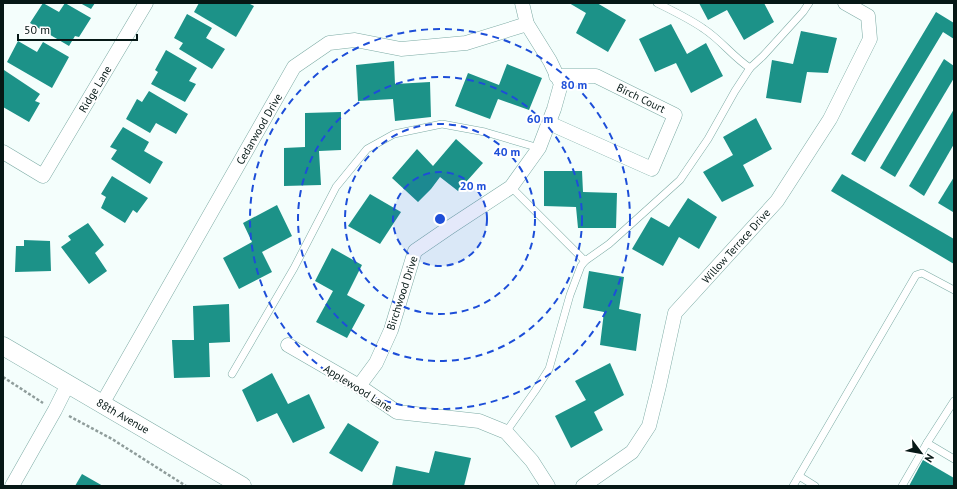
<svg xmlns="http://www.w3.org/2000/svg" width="957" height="489" font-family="'PT Sans',sans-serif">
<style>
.building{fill:#1c9288}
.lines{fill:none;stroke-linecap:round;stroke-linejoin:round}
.service-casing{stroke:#7daba5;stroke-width:8}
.minor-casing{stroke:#7daba5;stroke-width:15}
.tertiary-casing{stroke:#7daba5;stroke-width:19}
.path{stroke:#8f9d9b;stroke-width:2.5;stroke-dasharray:3 2;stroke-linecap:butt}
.service{stroke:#fff;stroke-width:7}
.minor{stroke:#fff;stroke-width:14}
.tertiary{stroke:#fff;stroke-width:18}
.ring{fill:none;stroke:#1d4ed8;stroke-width:2;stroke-dasharray:7 5}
.labels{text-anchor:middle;stroke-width:4;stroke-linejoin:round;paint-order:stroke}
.street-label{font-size:11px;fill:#061816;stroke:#fff}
.centre{fill:#1d4ed8;stroke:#fff;stroke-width:2}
.ring-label{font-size:12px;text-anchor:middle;font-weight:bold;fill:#1d4ed8;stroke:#fff;stroke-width:4;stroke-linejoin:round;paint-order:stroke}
</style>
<rect width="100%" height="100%" fill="#f4fefc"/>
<g class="building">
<path d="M43,3L59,12L65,3L91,18L79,37L75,36L69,46L30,23Z"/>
<path d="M80,3H95L91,9Z"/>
<path d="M199,3H248L254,6L236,37L194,12Z"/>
<path d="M569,3H597L626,20L608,52L576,33L586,13Z"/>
<path d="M699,3H764L774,22L744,40L727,10L708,20Z"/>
<path d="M936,12L954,23V39L943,32L865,162L851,154Z"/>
<path d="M187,14L212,28L206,38L225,49L212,69L179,49L183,43L174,38Z"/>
<path d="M671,24L687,54L706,43L723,76L691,93L676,63L655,72L639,39Z"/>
<path d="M801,31L837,38L828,73L807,72L801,103L766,98L772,60L793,64Z"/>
<path d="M18,41L37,52L43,42L69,57L52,88L7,62Z"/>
<path d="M166,50L197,68L189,81L196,84L185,102L151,84L158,72L155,70Z"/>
<path d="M944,59L954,66V78L895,177L880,168Z"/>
<path d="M394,61L395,84L430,82L431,117L395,121L393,99L358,101L356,65Z"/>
<path d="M507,64L542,78L529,110L498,99L490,119L455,106L468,73L499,85Z"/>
<path d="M4,70L40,94L35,101L40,103L29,122L3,107V73Z"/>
<path d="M149,91L188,114L176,134L156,123L150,133L126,119L137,99L142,102Z"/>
<path d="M954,109V144L924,196L909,186Z"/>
<path d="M341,112V150L319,151L321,185L284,186V148L305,147V113Z"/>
<path d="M756,118L772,149L743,165L754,186L722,202L703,172L733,155L723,137Z"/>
<path d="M123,127L149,142L144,151L163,162L150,184L111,159L117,150L110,147Z"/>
<path d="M456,139L483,163L458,191L440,177L431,189L418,202L392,178L417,149L433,166Z"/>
<path d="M544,171H582L583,192L617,193L616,228H578L576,207L544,206Z"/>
<path d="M842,174L954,239V264L831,191Z"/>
<path d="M112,176L148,198L137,213L133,210L125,223L101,208L106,197L101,194Z"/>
<path d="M954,177V211L953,212L938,203Z"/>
<path d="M370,194L401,212L380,244L348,226Z"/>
<path d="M688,198L717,217L699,249L679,237L663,266L632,249L651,217L669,227Z"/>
<path d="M277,205L292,236L262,252L272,272L239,289L223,258L252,242L243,223Z"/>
<path d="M88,223L104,245L95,253L107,271L89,284L61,247L71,240L68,236Z"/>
<path d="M24,240L50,241L51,271L15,272L16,246H24Z"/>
<path d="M332,248L362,265L347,295L365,305L347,338L316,322L333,291L315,281Z"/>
<path d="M589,271L624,277L619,309L641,314L636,351L600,345L604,312L583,308Z"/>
<path d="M229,304L230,342L209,343L210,377L174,378L172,340H194L193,306Z"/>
<path d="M610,363L624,395L594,412L603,430L571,448L555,416L586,400L575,381Z"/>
<path d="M272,373L288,404L309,394L325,428L293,443L277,413L257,422L242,390Z"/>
<path d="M348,423L379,442L362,472L329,453Z"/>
<path d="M435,451L471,458L464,486H392L396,466L429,473Z"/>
<path d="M923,460L954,478V486H909Z"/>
<path d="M82,474L103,486H75Z"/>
</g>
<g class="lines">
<defs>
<g id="service">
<path d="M657,3C673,11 690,19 704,29C721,40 733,57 750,68L763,56L803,12L809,3"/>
<path d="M511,187L585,261L609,244L680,180L708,139L735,91L750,68"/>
<path d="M232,374L294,268L336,187L367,149L394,134L442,124L485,132L539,148"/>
<path d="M506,432L535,391L549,369L570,295L581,266L585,261"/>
<path d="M927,443L954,459"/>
<path d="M799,476L815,486"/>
<path d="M793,486L916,275L922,273L954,290"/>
<path d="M902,486L927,443L954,401"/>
</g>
<g id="minor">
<path d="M549,123L652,169L675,115L596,76H556"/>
<path d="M3,152L43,176L146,3"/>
<path d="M288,345L359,386L397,412L479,421L506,432L532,461L548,486"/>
<path d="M359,386L376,363L391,330L415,251L450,227L511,187L539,148L554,109L561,84L550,61L527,24L522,3"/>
<path d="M102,404L294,67L329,43L355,40L401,49L466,43L527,24"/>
<path d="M12,486L55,410L68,384"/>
<path d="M583,486L632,452L649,426L659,386L675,313L777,201L830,119L870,39L868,16L845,3"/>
</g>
<path id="tertiary" d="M3,346L242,486"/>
</defs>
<use href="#service" class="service-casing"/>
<use href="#minor" class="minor-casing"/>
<use href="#tertiary" class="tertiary-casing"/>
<g class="path">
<path d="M3,377L43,403"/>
<path d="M69,416L112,439L186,486"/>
</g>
<use href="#service" class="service"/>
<use href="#minor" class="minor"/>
<use href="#tertiary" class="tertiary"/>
</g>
<circle cx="440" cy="219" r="47" fill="#1d4ed8" fill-opacity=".12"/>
<g class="ring">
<circle cx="440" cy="219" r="47"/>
<circle cx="440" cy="219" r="95"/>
<circle cx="440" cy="219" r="142"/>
<circle cx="440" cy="219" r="190"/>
</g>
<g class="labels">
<g class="street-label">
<text transform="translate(95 89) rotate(-59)" y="4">Ridge Lane</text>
<text transform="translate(641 98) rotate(26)" y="4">Birch Court</text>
<text transform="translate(259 129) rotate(-60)" y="4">Cedarwood Drive</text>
<text transform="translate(736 246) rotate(-48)" y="4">Willow Terrace Drive</text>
<text transform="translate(402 293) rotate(-72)" y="4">Birchwood Drive</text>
<text transform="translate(358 388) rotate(32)" y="4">Applewood Lane</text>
<text transform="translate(123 416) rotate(30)" y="4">88th Avenue</text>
</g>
</g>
<circle cx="440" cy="219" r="6" class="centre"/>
<g class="ring-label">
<text x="574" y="89">80 m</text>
<text x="540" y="123">60 m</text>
<text x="507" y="156">40 m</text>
<text x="473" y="190">20 m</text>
</g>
<rect width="957" height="489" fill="none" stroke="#061816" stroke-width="8"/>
<g transform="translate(921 453) rotate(122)" stroke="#ffffff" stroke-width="3" paint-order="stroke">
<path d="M0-3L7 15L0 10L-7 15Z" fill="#061816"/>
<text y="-6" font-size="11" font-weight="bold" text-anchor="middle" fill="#061816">N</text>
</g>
<path d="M18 34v6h119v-6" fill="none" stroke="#061816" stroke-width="2"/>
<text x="24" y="34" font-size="12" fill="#061816" stroke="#ffffff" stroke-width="3" paint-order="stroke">50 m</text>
</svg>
